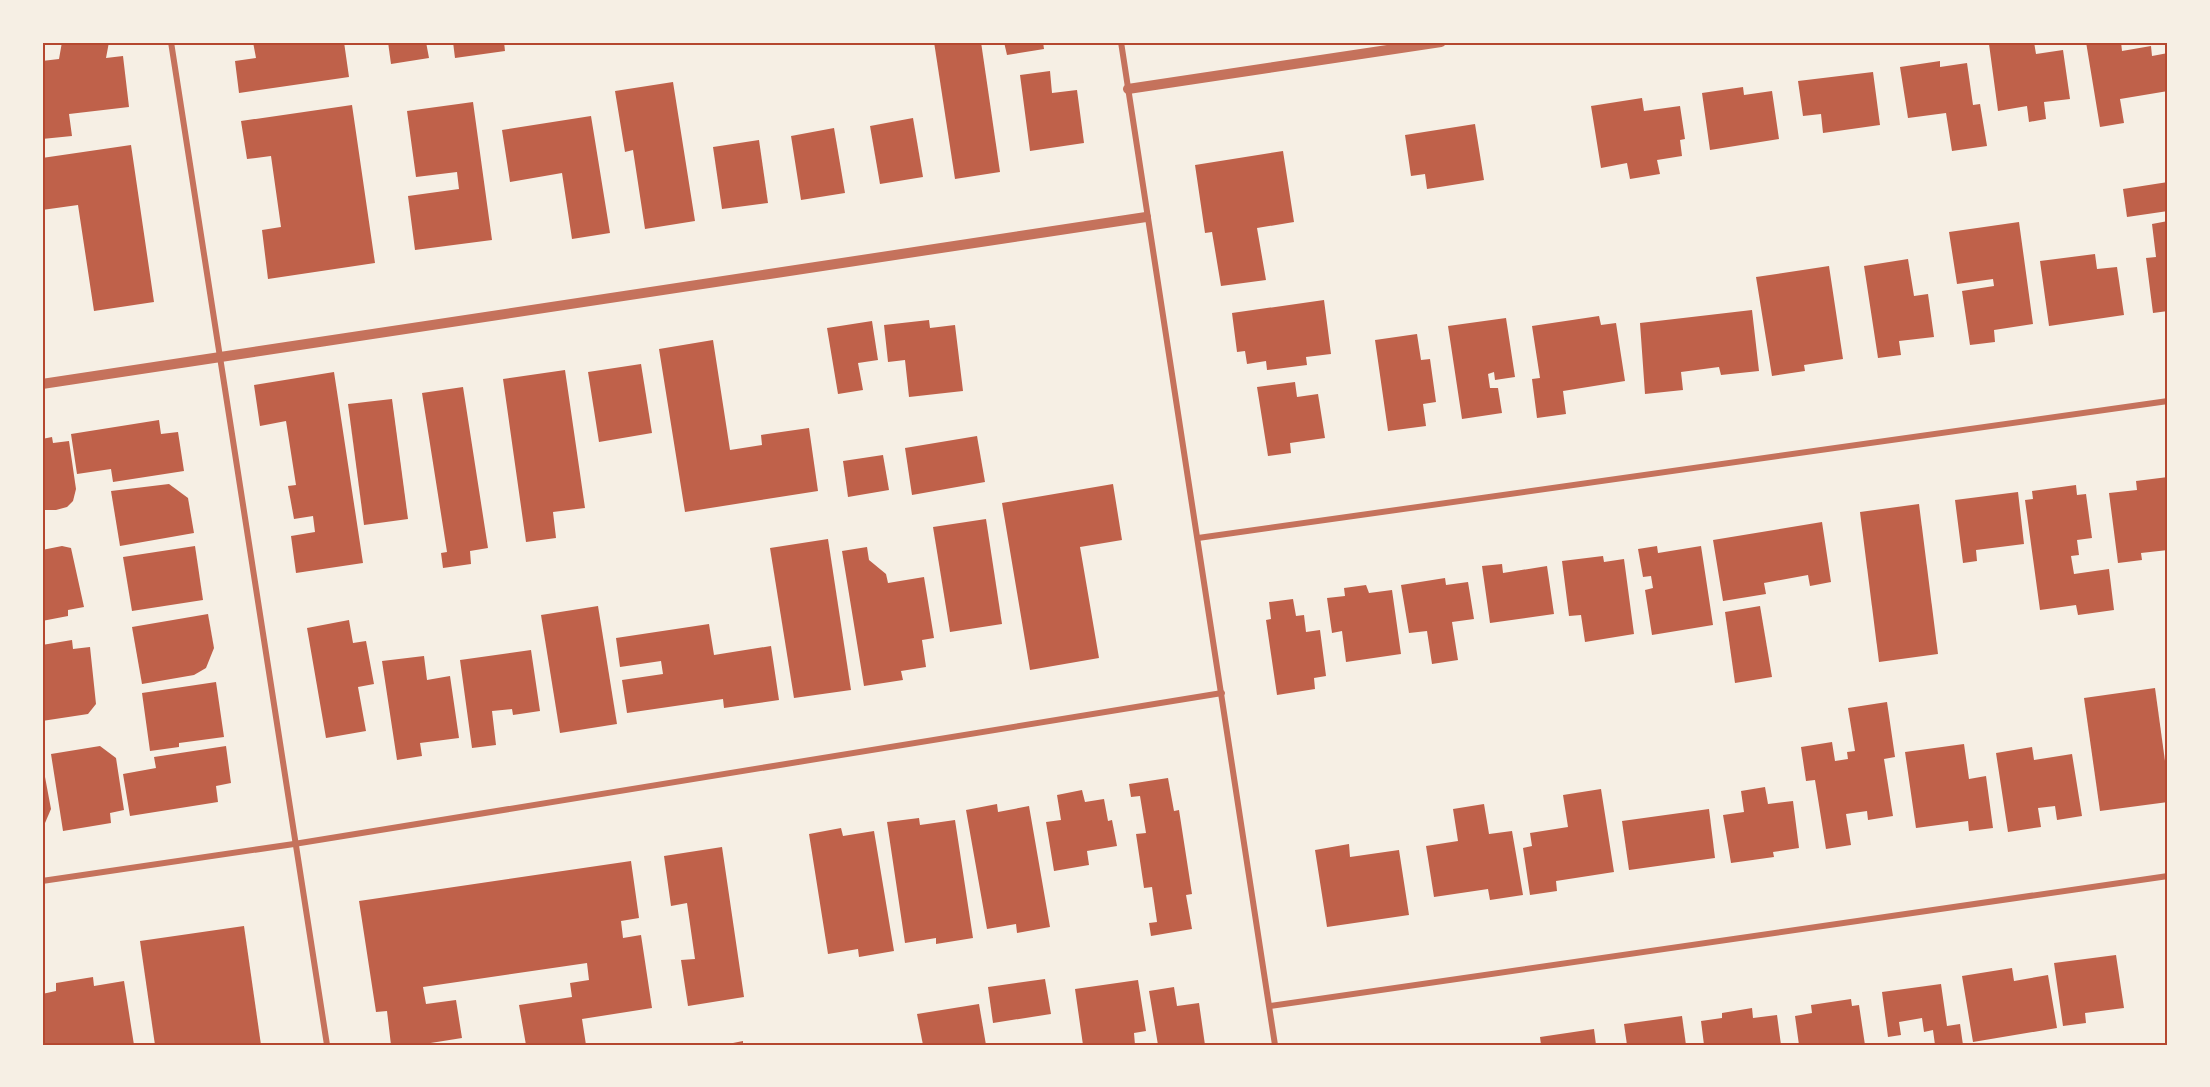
<svg xmlns="http://www.w3.org/2000/svg" width="2210" height="1087" font-family="'IBM Plex Sans',sans-serif">
<style>
.building{fill:#bf614a}
.lines{fill:none;stroke-linecap:round;stroke-linejoin:round}
.minor{stroke:#c5725c;stroke-width:6}
.tertiary{stroke:#c5725c;stroke-width:10}
.neatline{fill:none;stroke:#b5482f;stroke-width:2}
</style>
<rect width="100%" height="100%" fill="#f6efe4"/>
<g class="building">
<path d="M62,42H109L106,58L123,56L129,107L69,114L72,136L42,139V61L59,59Z"/>
<path d="M253,42H344L349,77L239,93L235,61L256,58Z"/>
<path d="M388,42H426L429,58L391,64Z"/>
<path d="M453,42H504L505,51L455,58Z"/>
<path d="M934,42H981L1000,172L955,179Z"/>
<path d="M1004,42H1043L1044,49L1007,55Z"/>
<path d="M2005,42H2034L2036,54L2063,50L2070,99L2044,102L2046,119L2029,122L2027,106L1998,111L1989,44Z"/>
<path d="M2086,42H2121L2122,51L2151,46L2152,56L2168,53V91L2120,99L2124,123L2100,127Z"/>
<path d="M1940,61V67L1967,63L1973,105L1980,104L1987,146L1952,151L1946,113L1908,118L1900,67Z"/>
<path d="M1050,71L1052,93L1077,90L1084,143L1030,151L1020,75Z"/>
<path d="M1873,72L1880,125L1823,133L1821,114L1803,116L1798,81Z"/>
<path d="M673,82L695,221L645,229L633,150L625,152L615,91Z"/>
<path d="M1743,87L1744,95L1772,91L1779,139L1710,150L1702,93Z"/>
<path d="M1642,98L1644,111L1680,106L1685,139L1680,140L1682,156L1657,160L1660,174L1630,179L1627,163L1601,168L1591,106Z"/>
<path d="M473,102L492,240L415,250L408,196L459,189L457,172L416,177L407,111Z"/>
<path d="M352,105L375,263L268,279L262,230L281,227L271,156L247,159L241,121Z"/>
<path d="M591,116L610,233L572,239L562,173L510,182L502,130Z"/>
<path d="M913,118L923,177L880,184L870,126Z"/>
<path d="M1475,124L1484,180L1427,189L1425,174L1411,176L1405,135Z"/>
<path d="M834,128L845,193L801,200L791,136Z"/>
<path d="M759,140L768,203L722,209L713,147Z"/>
<path d="M131,145L154,302L94,311L78,205L42,210V158Z"/>
<path d="M1283,151L1294,222L1257,228L1266,280L1221,286L1212,232L1205,233L1195,165Z"/>
<path d="M2168,182V211L2127,217L2123,189Z"/>
<path d="M2168,221V311L2153,313L2146,258L2156,257L2152,224Z"/>
<path d="M2019,222L2033,324L1994,330L1995,342L1970,345L1962,291L1994,286L1993,279L1957,284L1949,232Z"/>
<path d="M2095,254L2097,269L2117,267L2124,315L2049,326L2040,261Z"/>
<path d="M1908,259L1914,296L1928,294L1934,337L1899,341L1901,355L1878,358L1864,266Z"/>
<path d="M1829,266L1843,359L1804,365L1805,371L1772,376L1756,277Z"/>
<path d="M1324,300L1331,354L1306,357L1307,365L1267,370L1266,361L1247,364L1245,351L1237,352L1232,313Z"/>
<path d="M1752,310L1759,371L1721,375L1719,367L1681,372L1683,390L1645,394L1640,323Z"/>
<path d="M1599,316L1601,325L1616,323L1625,381L1563,391L1566,414L1537,418L1532,379L1540,378L1532,326Z"/>
<path d="M1506,318L1515,377L1495,380L1494,372L1488,374L1490,388H1498L1502,413L1462,419L1448,326Z"/>
<path d="M929,320L930,328L955,325L963,391L909,397L905,360L888,362L884,325Z"/>
<path d="M872,321L878,360L858,363L863,390L838,394L827,328Z"/>
<path d="M1417,334L1421,360L1430,359L1436,402L1423,404L1426,426L1388,431L1375,340Z"/>
<path d="M713,340L730,450L762,445L761,435L809,428L818,491L685,512L659,349Z"/>
<path d="M641,364L652,433L599,442L588,372Z"/>
<path d="M565,370L585,508L553,512L556,538L526,542L503,379Z"/>
<path d="M334,372L363,563L296,573L291,536L315,532L313,516L294,519L288,486L296,485L286,421L260,426L254,385Z"/>
<path d="M1295,382L1297,397L1318,394L1325,438L1290,443L1291,453L1268,456L1257,387Z"/>
<path d="M463,387L488,548L470,551L471,564L443,568L441,553L447,552L422,393Z"/>
<path d="M392,399L408,519L364,525L348,404Z"/>
<path d="M159,420L161,434L178,432L184,471L113,482L111,469L77,474L71,434Z"/>
<path d="M977,436L985,482L912,495L905,448Z"/>
<path d="M52,437L53,443L69,441L76,489L73,501L67,507L56,510H42V439Z"/>
<path d="M883,455L889,490L848,497L843,461Z"/>
<path d="M2168,477V550L2141,553L2142,560L2118,563L2109,493L2137,490L2136,481Z"/>
<path d="M169,484L188,498L194,533L120,546L111,491Z"/>
<path d="M1113,484L1122,540L1080,547L1099,658L1030,670L1002,503Z"/>
<path d="M2076,485L2077,495L2086,494L2092,538L2077,540L2079,555L2071,556L2074,574L2109,569L2114,610L2078,615L2076,605L2040,610L2025,500L2033,499L2032,491Z"/>
<path d="M2018,492L2024,544L1976,550L1977,561L1963,563L1955,500Z"/>
<path d="M1919,504L1938,654L1879,662L1860,512Z"/>
<path d="M986,519L1002,624L950,632L933,527Z"/>
<path d="M1822,522L1831,582L1810,586L1808,575L1764,583L1766,594L1723,601L1713,540Z"/>
<path d="M828,539L851,690L794,698L770,548Z"/>
<path d="M62,546L71,548L84,607L68,610V616L42,621V550Z"/>
<path d="M195,546L203,600L132,611L123,557Z"/>
<path d="M1657,546L1658,553L1701,546L1713,625L1652,635L1645,590L1653,588L1651,576L1643,577L1638,549Z"/>
<path d="M867,547L869,560L886,574L888,583L924,577L934,638L922,640L926,667L901,671L903,680L864,686L842,551Z"/>
<path d="M1603,556L1604,562L1624,559L1634,634L1585,642L1581,615L1569,616L1562,561Z"/>
<path d="M1502,564L1503,573L1547,566L1554,614L1490,623L1482,566Z"/>
<path d="M1445,578L1446,585L1468,582L1474,619L1452,622L1458,660L1432,664L1427,631L1409,633L1401,585Z"/>
<path d="M1366,585L1369,593L1392,590L1401,654L1346,662L1342,631L1332,633L1327,598L1345,596L1344,588Z"/>
<path d="M1293,599L1296,616L1304,615L1306,632L1320,630L1326,676L1314,678L1315,689L1277,695L1266,620L1271,619L1269,602Z"/>
<path d="M598,606L617,724L560,733L541,615Z"/>
<path d="M1760,606L1772,677L1735,683L1725,612Z"/>
<path d="M208,614L214,648L206,668L194,675L142,684L132,627Z"/>
<path d="M349,620L353,643L366,641L374,684L358,687L366,731L326,738L307,628Z"/>
<path d="M709,624L714,655L771,646L779,700L724,708L723,699L627,713L622,680L663,674L661,661L620,667L616,638Z"/>
<path d="M72,640L73,649L90,647L96,704L88,714L42,721V645Z"/>
<path d="M531,650L540,711L513,715L512,709L492,711L496,745L472,748L460,660Z"/>
<path d="M424,656L427,680L450,676L459,738L420,743L422,756L397,760L382,661Z"/>
<path d="M216,682L224,737L179,743V747L150,751L142,693Z"/>
<path d="M2155,688L2168,783V802L2100,811L2084,698Z"/>
<path d="M1887,702L1895,757L1884,759L1893,816L1868,820L1867,811L1846,814L1851,845L1826,849L1815,780L1806,781L1801,747L1832,742L1835,761L1848,759L1847,752L1855,751L1848,708Z"/>
<path d="M1964,744L1969,779L1986,776L1993,828L1969,831L1968,821L1916,828L1905,752Z"/>
<path d="M100,746L116,758L124,810L110,813L111,823L63,831L51,754Z"/>
<path d="M226,746L231,783L216,786L218,802L130,816L123,774L156,768L154,757Z"/>
<path d="M2032,747L2034,760L2072,754L2082,816L2057,820L2055,806L2038,808L2041,827L2008,832L1996,753Z"/>
<path d="M42,761L51,809L42,830Z"/>
<path d="M1168,778L1174,811L1179,810L1192,894L1186,895L1192,929L1151,936L1149,923L1157,922L1152,887L1144,888L1136,834L1146,833L1140,796L1131,797L1129,784Z"/>
<path d="M1765,787L1768,804L1793,801L1799,848L1773,852L1774,857L1731,863L1723,815L1744,812L1741,791Z"/>
<path d="M1601,789L1614,872L1556,881L1557,891L1530,895L1523,848L1532,846L1530,833L1568,827L1563,795Z"/>
<path d="M1082,790L1085,802L1104,799L1108,821L1112,820L1117,846L1087,851L1089,865L1054,871L1046,822L1061,820L1057,795Z"/>
<path d="M997,804L998,812L1029,806L1050,927L1017,933L1016,924L987,929L966,810Z"/>
<path d="M1484,804L1489,834L1512,831L1523,895L1490,900L1488,889L1434,897L1426,846L1458,841L1453,809Z"/>
<path d="M1709,809L1715,858L1629,870L1622,821Z"/>
<path d="M919,818L920,825L955,820L973,938L936,944V938L905,943L887,822Z"/>
<path d="M841,828L843,836L874,831L894,951L859,957L858,949L828,954L809,834Z"/>
<path d="M1349,844L1350,857L1399,850L1409,915L1327,927L1315,850Z"/>
<path d="M722,847L744,997L688,1006L681,960L695,959L687,903L671,906L664,856Z"/>
<path d="M631,861L639,918L621,921L623,938L641,935L652,1008L582,1019L586,1045H526L519,1005L572,997L570,983L589,980L587,963L423,987L426,1004L456,1000L462,1038L418,1045H391L387,1011L376,1012L359,901Z"/>
<path d="M244,926L261,1045H155L140,941Z"/>
<path d="M2116,955L2124,1008L2085,1013L2086,1023L2063,1026L2054,963Z"/>
<path d="M2012,968L2014,981L2048,975L2057,1028L1973,1042L1962,976Z"/>
<path d="M93,977L94,986L124,981L134,1045H42V994L56,991V983Z"/>
<path d="M1045,979L1051,1014L993,1023L988,987Z"/>
<path d="M1138,980L1146,1031L1134,1033L1135,1045H1083L1075,989Z"/>
<path d="M1941,984L1947,1026L1960,1024L1963,1045H1935L1933,1030L1924,1032L1922,1018L1899,1022L1901,1035L1888,1037L1882,992Z"/>
<path d="M1174,987L1177,1006L1199,1003L1205,1045H1158L1149,991Z"/>
<path d="M1851,999L1852,1006L1859,1005L1865,1045H1799L1795,1016L1812,1013L1811,1005Z"/>
<path d="M979,1004L986,1045H923L917,1014Z"/>
<path d="M1752,1008L1753,1018L1777,1015L1781,1045H1704L1701,1021L1722,1018V1013Z"/>
<path d="M1682,1016L1686,1045H1627L1624,1024Z"/>
<path d="M1594,1029L1596,1045H1541L1540,1037Z"/>
<path d="M743,1041V1045H728V1044Z"/>
</g>
<g class="lines">
<g class="minor">
<path d="M171,42C226,376 272,711 327,1045"/>
<path d="M1121,42L1275,1045"/>
<path d="M1198,538L2168,401"/>
<path d="M42,881L294,844L1222,693"/>
<path d="M1270,1006L2168,876"/>
</g>
<g class="tertiary">
<path d="M1128,89L1441,42"/>
<path d="M42,384L1146,217"/>
</g>
</g>
<rect width="2210" height="1087" fill="none" stroke="#f6efe4" stroke-width="87"/>
<rect x="44" y="44" width="2122" height="1000" class="neatline"/>
</svg>
